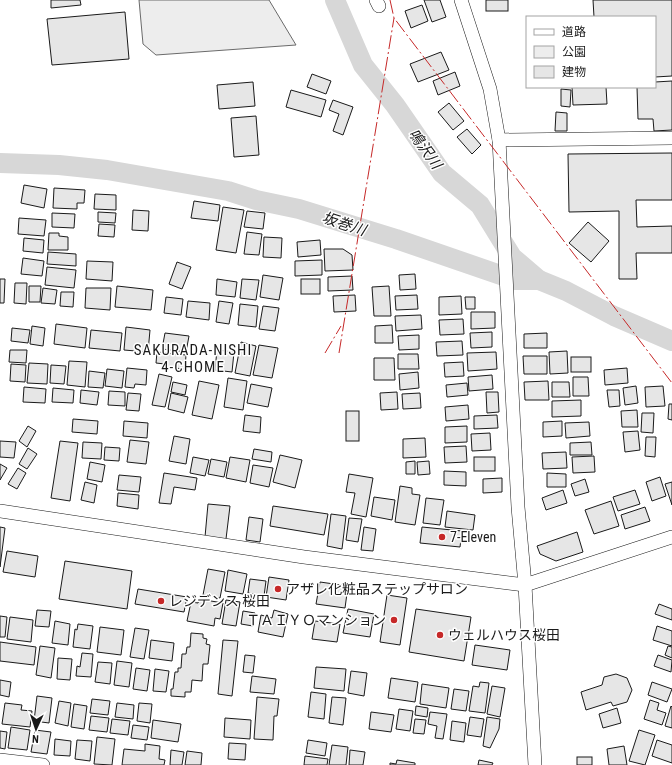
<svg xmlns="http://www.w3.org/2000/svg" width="672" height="765" font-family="'Roboto Condensed','Noto Sans JP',sans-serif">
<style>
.green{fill:#ededed;stroke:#6a6a6a}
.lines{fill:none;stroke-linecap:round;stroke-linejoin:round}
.river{stroke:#d7d7d7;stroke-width:20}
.building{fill:#e6e6e6;stroke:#1a1a1a}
.minor-casing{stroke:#1a1a1a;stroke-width:14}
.minor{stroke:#fff;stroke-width:13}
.power{stroke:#c62828;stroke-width:1;stroke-dasharray:14 3 2 3;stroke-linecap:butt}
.poi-dot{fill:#c62828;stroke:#fff;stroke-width:1.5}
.labels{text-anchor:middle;stroke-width:3;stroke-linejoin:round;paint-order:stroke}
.poi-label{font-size:14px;fill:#1a1a1a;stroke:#fff;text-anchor:start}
.water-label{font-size:15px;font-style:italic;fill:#1a1a1a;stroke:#fff}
.neighbourhood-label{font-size:15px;letter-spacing:1px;fill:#1a1a1a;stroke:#fff}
</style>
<rect width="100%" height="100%" fill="#fff"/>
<path class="green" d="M139,0H269L296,45L156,55L143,44Z"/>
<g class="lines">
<g class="river">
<path d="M335,0L363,65L395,105L442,173L480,205L512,257L539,280"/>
<path d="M0,163L59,165L107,170L228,191L256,200L299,209L396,239L515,280H539L566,291L614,316L672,341"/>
</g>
</g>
<g class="building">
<path d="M51,0H80L81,5L51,8Z"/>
<path d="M424,0H440L446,17L432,22Z"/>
<rect x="486" y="0" width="22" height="11"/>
<path d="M593,0H672V76L655,77V17H594Z"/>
<path d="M422,5L428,21L411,28L405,11Z"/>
<path d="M125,12L129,59L52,65L47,19Z"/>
<path d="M441,52L449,70L418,82L410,64Z"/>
<path d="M455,72L460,86L438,95L433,81Z"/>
<path d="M312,74L331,81L326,94L307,87Z"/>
<path d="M672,81V130L654,131L653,119H638L637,87H655V82Z"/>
<path d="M253,82L255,106L219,109L217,85Z"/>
<path d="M572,87H606L607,104L573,105Z"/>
<path d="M561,89L571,90L570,107L561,106Z"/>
<path d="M291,90L326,100L321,117L286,107Z"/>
<path d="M333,100L353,107L343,135L333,131L339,114L329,110Z"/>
<path d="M449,103L464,121L453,130L438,112Z"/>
<path d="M556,112L567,113V131H555Z"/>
<path d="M256,116L259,155L234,157L231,118Z"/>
<path d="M467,129L481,145L472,154L457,137Z"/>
<path d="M672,153V200H636L637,227L672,226V253H636L637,279H619V211L569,212L568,154Z"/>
<path d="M24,185L47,189L44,208L21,203Z"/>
<path d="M54,188L85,190L84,203H77V209L53,208Z"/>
<path d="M95,194L116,195V210L94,209Z"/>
<path d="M194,201L220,205L218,221L191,218Z"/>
<path d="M223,207L244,210L236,253L216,250Z"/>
<path d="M133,210L149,211L148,231L132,230Z"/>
<path d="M247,211L265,213L263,229L244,227Z"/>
<path d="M98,212L116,213L115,223L98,222Z"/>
<path d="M52,213L75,214L74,228L52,227Z"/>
<path d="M19,218L46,220L44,236L18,234Z"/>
<path d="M588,222L609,241L591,262L569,243Z"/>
<path d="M99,224L115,225L114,237L98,236Z"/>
<path d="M247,232L262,234L259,255L244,254Z"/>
<path d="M49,233H59V236L68,237V250H48Z"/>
<path d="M264,237L282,238L281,258L263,257Z"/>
<path d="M24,238L44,240L43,253L23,251Z"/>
<path d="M320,240L321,255L298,257L297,242Z"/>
<path d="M324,249H343L352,255L353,270L325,271Z"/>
<path d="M48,252L76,254V266L47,264Z"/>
<path d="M23,258L44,261L42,276L21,274Z"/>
<path d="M322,260V275L295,276V261Z"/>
<path d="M87,261L113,262L112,281L86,279Z"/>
<path d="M177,262L191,267L182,289L169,284Z"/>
<path d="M47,267L76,270L74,288L45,285Z"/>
<path d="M415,274L416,289L400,290L399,275Z"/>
<path d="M263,275L283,278L279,300L260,297Z"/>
<path d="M352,276L353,290L328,291V277Z"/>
<path d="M0,279H5L4,303H0Z"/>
<path d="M217,279L237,282L235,297L216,295Z"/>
<path d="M242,279L259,280L256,300L240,298Z"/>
<rect x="301" y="279" width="19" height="15"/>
<path d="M15,283H27L26,304L14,303Z"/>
<path d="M29,286H41L40,302H29Z"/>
<path d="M117,286L153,290L151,310L115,307Z"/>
<path d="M389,286L391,316H374L372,287Z"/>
<path d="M43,288L57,290L55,304L41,303Z"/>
<path d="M86,288H111L110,310L85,308Z"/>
<path d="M61,292H74L73,307L60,306Z"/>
<path d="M355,295L356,311L334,312L333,296Z"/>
<path d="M417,295L418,309L396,310L395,296Z"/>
<path d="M461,296L462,314L439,315V297Z"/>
<path d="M166,297L183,299L181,315L164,313Z"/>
<path d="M465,297H475V309H466Z"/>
<path d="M188,301L210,303L209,320L186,317Z"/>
<path d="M219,301L233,303L229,324L216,322Z"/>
<path d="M240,304L258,306L256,327L238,325Z"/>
<path d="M263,306L279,308L275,331L259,329Z"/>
<path d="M471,312H495V328L471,329Z"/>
<path d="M421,315L422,329L396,331L395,316Z"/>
<path d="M463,319L464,334L440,335L439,320Z"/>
<path d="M56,324L87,328L85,348L54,344Z"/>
<path d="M392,325L393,343H375V326Z"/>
<path d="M32,326L45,328L43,346L30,344Z"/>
<path d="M126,327L150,330L148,352L124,350Z"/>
<path d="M12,328L30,330L28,343L11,341Z"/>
<path d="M91,330L122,333L120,351L89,348Z"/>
<path d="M492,332V347L471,348L470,333Z"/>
<path d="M165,333L189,336L186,352L162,349Z"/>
<path d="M547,333V348H524V334Z"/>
<path d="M419,335V349L399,350L398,336Z"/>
<path d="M462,341L463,355L437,356L436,342Z"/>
<path d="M241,342L256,346L250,376L235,373Z"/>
<path d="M259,345L278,348L272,378L253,375Z"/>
<path d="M10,350H27L26,363L9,362Z"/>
<path d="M217,350L234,352L232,372L215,370Z"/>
<path d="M567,351L568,373L550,374L549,352Z"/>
<path d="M157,352L186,355L185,369L164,367L165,364L156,363Z"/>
<path d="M496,352L497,369L468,371L467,353Z"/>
<path d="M398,354H418L419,369H398Z"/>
<path d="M523,356H547V374H524Z"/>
<rect x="571" y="357" width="20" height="15"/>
<path d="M374,358H394L395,380H374Z"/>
<path d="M69,361L87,362L85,387L67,385Z"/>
<path d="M463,362L464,376L445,377L444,363Z"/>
<path d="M29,363L48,364L47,384L27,383Z"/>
<path d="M11,364L26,365L25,382L10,381Z"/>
<path d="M51,365L66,366L64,384L50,383Z"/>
<path d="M127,368L147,370L146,385L135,384L134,388L125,387Z"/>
<path d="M627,368L628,383L605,385L604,370Z"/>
<path d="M107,369L124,371L122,388L105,386Z"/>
<path d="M89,371L105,373L103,388L88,387Z"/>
<path d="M418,372L419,388L400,390L399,374Z"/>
<path d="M159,374L172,377L165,407L152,405Z"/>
<path d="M492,375L493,389L469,391L468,377Z"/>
<path d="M573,377H588L589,396H573Z"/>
<path d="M228,378L247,381L243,410L224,407Z"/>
<path d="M199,381L219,385L212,419L192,415Z"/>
<path d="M548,381L549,400H525L524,382Z"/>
<path d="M173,382L187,385L185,395L171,392Z"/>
<path d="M552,382H569L570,397H552Z"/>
<path d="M467,383L468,395L447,397L446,385Z"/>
<path d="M251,384L272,388L268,407L247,403Z"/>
<path d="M636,386L638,403L625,405L623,388Z"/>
<path d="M663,386L665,406L646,407L645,387Z"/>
<path d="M24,387L46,389L45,403L23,402Z"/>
<path d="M53,388L74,390L73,403L52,402Z"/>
<path d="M81,390L99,392L97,405L80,403Z"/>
<path d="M607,390H619L620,406L609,407Z"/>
<path d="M109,391L125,392V406L108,405Z"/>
<path d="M397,392L398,409L381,410L380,393Z"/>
<path d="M486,392H498L499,412L487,413Z"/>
<path d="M128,393L141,394L139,411L126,410Z"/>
<path d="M171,393L188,397L184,413L168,409Z"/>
<path d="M420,393L421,408L403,409L402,394Z"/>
<path d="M581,400V416L552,417V401Z"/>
<path d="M669,404H672V420L668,419Z"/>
<path d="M468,405L469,419L446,421L445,407Z"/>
<path d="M637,410L638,427H622L621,411Z"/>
<rect x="346" y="411" width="13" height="30"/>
<path d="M642,413H654L653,433L641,432Z"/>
<path d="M245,415L261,417L260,433L243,431Z"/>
<path d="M497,415L498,428L474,429V416Z"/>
<path d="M73,419L98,421L97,434L72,432Z"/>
<path d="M124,421L148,423L147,438L123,436Z"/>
<path d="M562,421V436L543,437V422Z"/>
<path d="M589,422L590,436L566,438L565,423Z"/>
<path d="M28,426L36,431L27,447L19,441Z"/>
<path d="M467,426V442L445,443V427Z"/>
<path d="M638,431L640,450L625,452L623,432Z"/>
<path d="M490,433L491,450L472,451L471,434Z"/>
<path d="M174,436L190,439L186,464L169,461Z"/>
<path d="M646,437H656L655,457L645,456Z"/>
<path d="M425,438L426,457L403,458V439Z"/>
<path d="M130,440L149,442L146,464L127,462Z"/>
<path d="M0,441L16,442L14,458L0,457Z"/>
<path d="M60,441L78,443L70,501L51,498Z"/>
<path d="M83,442L102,443L101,459L82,458Z"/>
<path d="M591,442L592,455H570V443Z"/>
<path d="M466,446L467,462L445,463L444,447Z"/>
<path d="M105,447L120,448L119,461L104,460Z"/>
<path d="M28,448L37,454L27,469L19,464Z"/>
<path d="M254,449L272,452L271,462L252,459Z"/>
<path d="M566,452L567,468L543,469L542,453Z"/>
<path d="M280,455L302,460L295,488L273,482Z"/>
<path d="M594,456L595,472L573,473L572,457Z"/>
<path d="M193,457L209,460L205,476L190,473Z"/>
<path d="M230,457L250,460L246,482L226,478Z"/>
<rect x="474" y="457" width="21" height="14"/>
<path d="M211,459L227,462L224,477L208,474Z"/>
<path d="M415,461V474H406V462Z"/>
<path d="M429,461L430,474L418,475L417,462Z"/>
<path d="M90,462L105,465L102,482L87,479Z"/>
<path d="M0,464L7,468L0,480Z"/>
<path d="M253,465L273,468L269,487L250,483Z"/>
<path d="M18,468L26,473L17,489L8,484Z"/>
<path d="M444,471L466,472V486L444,485Z"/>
<path d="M164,473L197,478L195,490L174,487L171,504L159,503Z"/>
<path d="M547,473L566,474V487H547Z"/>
<path d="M349,474L373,478L366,517L351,514L355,493L346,492Z"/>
<path d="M119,475L141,477L139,492L117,490Z"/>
<path d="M660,477L666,496L652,501L646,482Z"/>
<path d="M502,478V492L483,493V479Z"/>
<path d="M585,479L589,492L575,496L571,484Z"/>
<path d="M85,482L97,485L94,503L81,500Z"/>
<path d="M672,482V505L665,484Z"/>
<path d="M400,486L412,488V494L420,495L415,525L395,522Z"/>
<path d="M563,490L567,503L546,510L542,498Z"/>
<path d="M635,490L640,504L618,511L613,497Z"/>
<path d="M118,493L139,495L138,509L117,506Z"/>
<path d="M374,497L395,500L392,520L371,516Z"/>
<path d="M426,498L444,500L440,525L423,523Z"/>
<path d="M611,501L619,526L594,534L585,510Z"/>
<path d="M208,504L230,506L226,539L205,537Z"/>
<path d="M273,506L328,514L324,535L270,526Z"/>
<path d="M645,507L650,521L625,529L621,515Z"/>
<path d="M447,511L475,515L473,530L445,527Z"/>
<path d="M331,514L346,516L342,549L327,546Z"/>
<path d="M249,517L263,519L260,542L246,540Z"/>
<path d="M349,518L362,519L358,542L346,540Z"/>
<path d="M0,527L5,528L0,567Z"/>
<path d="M364,527L376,529L373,551L361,550Z"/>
<path d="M422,527L462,531L460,547L420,543Z"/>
<path d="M577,532L583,552L556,561L540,554L537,546Z"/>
<path d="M7,551L38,556L35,577L3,572Z"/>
<path d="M65,561L132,571L127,609L59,599Z"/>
<path d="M208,569L225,572L220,598L203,595Z"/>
<path d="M228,570L247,574L243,594L225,591Z"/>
<path d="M269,577L289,580L286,600L266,597Z"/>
<path d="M250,579L266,581L264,596L248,593Z"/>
<path d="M320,582L348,586L345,608L316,604Z"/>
<path d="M138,589L187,597L184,612L135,604Z"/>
<path d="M387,595L407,598L400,645L380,642Z"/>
<path d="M199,599L223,603L220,619L215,618L214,626L187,621L191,602L198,603Z"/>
<path d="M226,600L240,602L236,626L222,624Z"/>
<path d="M659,604L672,609V620L655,614Z"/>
<path d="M348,609L374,614L370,637L343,633Z"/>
<path d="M416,609L471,617L464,661L409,652Z"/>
<path d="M37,610L51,611L49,627L35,626Z"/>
<path d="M274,610L288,614L283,637L258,632L261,615L272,618Z"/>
<path d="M243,611L255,613L253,626L241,624Z"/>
<path d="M0,616L7,617L5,637H0Z"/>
<path d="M10,617L33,620L31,642L7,639Z"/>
<path d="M55,621L70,624L68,645L52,643Z"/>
<path d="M315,621L340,624L337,642L312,639Z"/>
<path d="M78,624L93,626L90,649L73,647L75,629L77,630Z"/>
<path d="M657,626L672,631V646L653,640Z"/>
<path d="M100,627L124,630L121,655L97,652Z"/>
<path d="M135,628L149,630L144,659L130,657Z"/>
<path d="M191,633L203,634V638L207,639L206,644L210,645L208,664H203L202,681L192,680L191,692H185V697L171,696V689H173L175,672H178V668H181L182,654H186L187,647H190Z"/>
<path d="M151,640L174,643L172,661L149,658Z"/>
<path d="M223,640L238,641L232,696L218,694Z"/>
<path d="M0,642L36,647L34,665L0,661Z"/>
<path d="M475,645L510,650L507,670L472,665Z"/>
<path d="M40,646L55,648L51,678L36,675Z"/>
<path d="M668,646L672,647V658L665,655Z"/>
<path d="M82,653L93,654L91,677L76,676L77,666L80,667Z"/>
<path d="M245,655L255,656L253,673L243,672Z"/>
<path d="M658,655L672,660L671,672L654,666Z"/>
<path d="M58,658L72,659L70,680L57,679Z"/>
<path d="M117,661L132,663L129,687L114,685Z"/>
<path d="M98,662L112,663L110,684L95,682Z"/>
<path d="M316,667L346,669L344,691L314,688Z"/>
<path d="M136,668L150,670L147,691L133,689Z"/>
<path d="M155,669L169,671L166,692L153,691Z"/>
<path d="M351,671L367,673L364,696L348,693Z"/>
<path d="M616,674L627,678L632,690L627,702L613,706L611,702L586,710L581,692L602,685L604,677Z"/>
<path d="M252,676L276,679L274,694L250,692Z"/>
<path d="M391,678L418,682L415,702L388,698Z"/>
<path d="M0,680L11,682L9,697L0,695Z"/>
<path d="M480,682L489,683L485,713L469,711L473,686L479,687Z"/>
<path d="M652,682L672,689L667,702L648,695Z"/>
<path d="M422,684L449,688L446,708L420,704Z"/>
<path d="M492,686L505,688L500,717L487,714Z"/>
<path d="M454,689L469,691L466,711L451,709Z"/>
<path d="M311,692L326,694L324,719L308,717Z"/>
<path d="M37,696L52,698L49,723L34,721Z"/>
<path d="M257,697L279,699L277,716H274L273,740L254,739Z"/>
<path d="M332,697L346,698L343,725L329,723Z"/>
<path d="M92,699L110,701L108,715L90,713Z"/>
<path d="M650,700L659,703L657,710L666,713L662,725L644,719Z"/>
<path d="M59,701L71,703L68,726L55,723Z"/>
<path d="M5,703L22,705L21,710L32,711L30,727L2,724Z"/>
<path d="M117,703L134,705L133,719L115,717Z"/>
<path d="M139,703L152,704L150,723L137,721Z"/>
<path d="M74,704L87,706L84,729L71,727Z"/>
<path d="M416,706L428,708L427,717L415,715Z"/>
<path d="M671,706L672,707V728L665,726Z"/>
<path d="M617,708L621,723L603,728L599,714Z"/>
<path d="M399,709L413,711L410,731L396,729Z"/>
<path d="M371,712L394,715L391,732L369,729Z"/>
<path d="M430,712L447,714L443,739L435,738L437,726L428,724Z"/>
<path d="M91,716L109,718L107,732L89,730Z"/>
<path d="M470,717L484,719L481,737L467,735Z"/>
<path d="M487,717L500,719L499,729L490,748L483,746Z"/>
<path d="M225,718L251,720L250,739L224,737Z"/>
<path d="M112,719L130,721L128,735L110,733Z"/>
<path d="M415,719L426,720L424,734L413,733Z"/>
<path d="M153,720L181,724L178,742L151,738Z"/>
<path d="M452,721L466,723L464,742L450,740Z"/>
<path d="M133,725L149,727L147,740L131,738Z"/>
<path d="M11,727L30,730L27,750L8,748Z"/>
<path d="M35,730L51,732L47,754L31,752Z"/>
<path d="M639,730L655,735L645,765L629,761Z"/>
<path d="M0,731L7,732L5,749L0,748Z"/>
<path d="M97,737L115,739L112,765L94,764Z"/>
<path d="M55,739L71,741L70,756L54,755Z"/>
<path d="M77,740L92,741L90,761L75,759Z"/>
<path d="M308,740L327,743L325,756L306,753Z"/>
<path d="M657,740L672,745V763L652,756Z"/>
<path d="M229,743L246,744L245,760L228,759Z"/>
<path d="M145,744L160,746L159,759L165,760L164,765H122L124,749L145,751Z"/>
<path d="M332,745L348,747L346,765H329Z"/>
<path d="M624,746L627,765H609L607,749Z"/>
<path d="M171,750L184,752L182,765H170Z"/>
<path d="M350,750L365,752L363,765H349Z"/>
<path d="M187,751L202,753L201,765H185Z"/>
<path d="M305,756L328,759L327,765H304Z"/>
<rect x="577" y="757" width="15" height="8"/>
<path d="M397,760L415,763V765H390V763L396,764Z"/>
<path d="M479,760L493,763L492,765H478Z"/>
</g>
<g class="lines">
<defs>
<g id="minor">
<path d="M376,0L379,6"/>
<path d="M461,0L490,89L499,140L518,507L525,585L535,765"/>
<path d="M499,140L672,138"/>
<path d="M0,511L304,557L525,585L672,537"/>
<path d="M0,760L43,765"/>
</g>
</defs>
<use href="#minor" class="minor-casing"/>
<use href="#minor" class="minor"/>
<g class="power">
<path d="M390,0L394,18L672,383"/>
<path d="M325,353L341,326"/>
<path d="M339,353L394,18"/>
</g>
</g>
<g class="poi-dot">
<circle cx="442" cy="537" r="4"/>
<circle cx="278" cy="589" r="4"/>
<circle cx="161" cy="601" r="4"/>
<circle cx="394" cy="620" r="4"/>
<circle cx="440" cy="635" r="4"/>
</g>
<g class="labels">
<g class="poi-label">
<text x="450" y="542">7-Eleven</text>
<text x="286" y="594">アザレ化粧品ステップサロン</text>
<text x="169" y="606">レジデンス 桜田</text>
<text x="386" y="625" text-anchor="end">ＴＡＩＹＯマンション</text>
<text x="448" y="640">ウェルハウス桜田</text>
</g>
<g class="water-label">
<text transform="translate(425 149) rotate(54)" y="5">鳴沢川</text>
<text transform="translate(344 224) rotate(18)" y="5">坂巻川</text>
</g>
<g class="neighbourhood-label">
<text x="193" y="355">SAKURADA-NISHI<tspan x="193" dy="17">4-CHOME</tspan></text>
</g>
</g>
<rect x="526" y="16" width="130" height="72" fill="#ffffff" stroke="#a3a3a3"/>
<rect x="534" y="29" width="20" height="6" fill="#ffffff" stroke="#a3a3a3"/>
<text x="562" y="36" font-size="12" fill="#1a1a1a">道路</text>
<rect x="534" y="46" width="20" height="12" fill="#ededed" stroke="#a3a3a3"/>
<text x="562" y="56" font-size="12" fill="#1a1a1a">公園</text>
<rect x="534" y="66" width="20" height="12" fill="#e6e6e6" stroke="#a3a3a3"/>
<text x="562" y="76" font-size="12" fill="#1a1a1a">建物</text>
<g transform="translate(36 729) rotate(183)" stroke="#ffffff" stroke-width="3" paint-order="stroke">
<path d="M0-3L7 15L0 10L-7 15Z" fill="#1a1a1a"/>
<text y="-6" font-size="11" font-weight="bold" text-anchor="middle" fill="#1a1a1a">N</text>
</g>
</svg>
